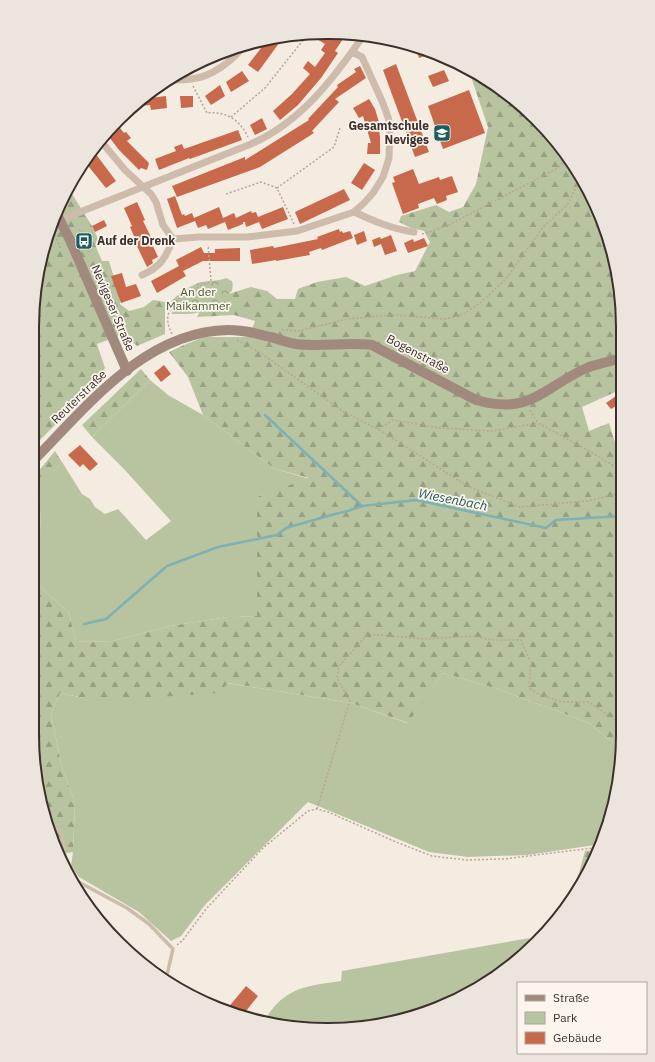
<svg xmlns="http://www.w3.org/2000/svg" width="655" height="1062" font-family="'IBM Plex Sans',sans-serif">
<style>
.green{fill:#b8c4a0}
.forest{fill:url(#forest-firs)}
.park{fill:url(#park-crowns)}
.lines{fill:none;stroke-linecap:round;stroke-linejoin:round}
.stream{stroke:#7fb0b2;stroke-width:2.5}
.building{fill:#c8694b}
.path{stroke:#b9a596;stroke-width:1.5;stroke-dasharray:2 2;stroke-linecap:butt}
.lane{stroke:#cdbbac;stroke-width:3.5}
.street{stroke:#cdbbac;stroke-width:7}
.secondary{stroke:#a18a7d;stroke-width:10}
.labels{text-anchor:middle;stroke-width:3.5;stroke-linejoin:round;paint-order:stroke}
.poi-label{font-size:12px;font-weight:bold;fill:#3b302b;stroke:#fbf5ee;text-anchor:end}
.park-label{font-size:12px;fill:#4a5a2e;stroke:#fbf5ee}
.street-label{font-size:12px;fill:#3b302b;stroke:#fbf5ee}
.water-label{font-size:13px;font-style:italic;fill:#1f5a5e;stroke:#fbf5ee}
.rim{fill:none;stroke:#3b302b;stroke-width:2}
</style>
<defs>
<pattern id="forest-firs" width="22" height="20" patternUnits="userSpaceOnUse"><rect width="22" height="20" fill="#b8c4a0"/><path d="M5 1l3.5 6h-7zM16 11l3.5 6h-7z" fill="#97a083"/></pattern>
<pattern id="park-crowns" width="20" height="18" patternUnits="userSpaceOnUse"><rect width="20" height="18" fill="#b8c4a0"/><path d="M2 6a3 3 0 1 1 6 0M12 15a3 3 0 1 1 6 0" fill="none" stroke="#97a083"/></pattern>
</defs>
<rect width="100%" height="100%" fill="#f4ebe1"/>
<g class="green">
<path d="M150,380L168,395L203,415L275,469L310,479L257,497V616L228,617L170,626L113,641L76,642L69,613L33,580L34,547L41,530L39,488L62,462L82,494L90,499L95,507L105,514L118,509L146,540L171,521L124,469L92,437Z"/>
<path d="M443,673L498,689L589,723L621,749L620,773L602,844L527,855L468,857L429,852L308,802L205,905L181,936L171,941L139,912L79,877L71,866L73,852L75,802L62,768L51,714L60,693L84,698L227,683L351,703L407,723Z"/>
<path d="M530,938L525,951L507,969L422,1014L327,1030L265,1020C284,987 307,986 341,981L342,971Z"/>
</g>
<g class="forest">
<path d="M468,68L507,93L550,133L584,180L607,233L622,308V389L582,407L589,431L609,423L617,449L622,448L621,749L589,723L498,689L443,673L408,723L351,703L228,683L219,693L158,697L84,698L60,693L51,714L62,768L75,802L73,852L61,854L48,829L32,734L33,478L55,451L62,462L39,489L41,530L34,547L33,580L69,613L76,642L113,641L170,626L228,617L257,616V497L309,478L275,469L203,415L188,377L169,352L184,345L204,337H249L255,321L234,315L197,317L201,309L225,295L251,287L267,291L277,299H295L298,289L317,282L346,277L365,286L397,275L415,271L430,242L424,231L411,228L399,222L401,216L436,205L449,212L463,207L476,184L488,127Z"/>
<path d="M69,189L92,226L100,243L96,247L102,261H109L120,297V304L129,311L144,307L153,300L165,302V334L137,346L124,334L97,344L105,368L95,385L34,446L35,289L54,215Z"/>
<path d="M141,369L150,380L92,437L82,425Z"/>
<path d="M599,850L573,895L585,851Z"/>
</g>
<path class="park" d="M226,278L232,281C235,296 226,294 217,301C212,304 209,308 204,310C195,315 182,314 172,314L171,301C179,294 188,287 198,283C207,280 217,282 226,278Z"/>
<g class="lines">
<g class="stream">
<path d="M265,415L362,506L416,500L546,528L556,520L622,516"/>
<path d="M84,624L106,619L167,566L218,547L277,535L286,528L335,514L348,511L362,506"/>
</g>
</g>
<g class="building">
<path d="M323,33L330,38L333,33H347L335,51L338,53L321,78L298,105L280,120L273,111L292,94L310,74L303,68L308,61L315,67L325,53L321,50L325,44L309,34Z"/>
<path d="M285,35L258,72L248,65L268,39Z"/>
<path d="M415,46L433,53L419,58Z"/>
<path d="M396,64L429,152L415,157L383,70Z"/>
<path d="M360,66L366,78L335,99L339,102L312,131L314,133L260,167L177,197L172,186L245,157V160L309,120L308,119L338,87L337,85L356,72L354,69Z"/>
<path d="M444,70L449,81L433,87L428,76Z"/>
<path d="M242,71L249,81L231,92L226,82Z"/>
<path d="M220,85L225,96L211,105L205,96Z"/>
<path d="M469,90L485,133L443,149L428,106Z"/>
<path d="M166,96L167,108L151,110L150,105L131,107L142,99Z"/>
<path d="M180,96H193V107L181,108Z"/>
<path d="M369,99L375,109L381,129L379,130L380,137V154H367L368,143H371L363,116L359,118L353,108Z"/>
<path d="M262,118L267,129L255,135L250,125Z"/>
<path d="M116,123L124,133L126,132L131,138L127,141L149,163L147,170L141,168L139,170L119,150L106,133Z"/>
<path d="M238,130L242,140L190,159L189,158L159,170L155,159L176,151L174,147L182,144L184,149Z"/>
<path d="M92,149L116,181L106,188L85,162Z"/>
<path d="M364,163L375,170L362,190L351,183Z"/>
<path d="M413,169L419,184L439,177L440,180L452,176L458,192L446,196L447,200L437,204L434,198L418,204L419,208L403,214L392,183L395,182L393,177Z"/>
<path d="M344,189L350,200L300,224L295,212Z"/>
<path d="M175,196L182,215L184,214L185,216L192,213L194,218L219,207L223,218L234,213L236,218L251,211L252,213L256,212L258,217L283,207L288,219L262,229L259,222L246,227L245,222H243V224L228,230L225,222L208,229L206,225L198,228L195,221L177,228L167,199Z"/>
<path d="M137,202L145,220L143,221L152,239L150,240L158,257L152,260L153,263L147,267L137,246L138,245L130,227L132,226L124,208Z"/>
<path d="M104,220L107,226L95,232L92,226Z"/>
<path d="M339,229L340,232L342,231L343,233L350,231L353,238L322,250L321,248L309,252L310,255L276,261V260L252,264L250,250L273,246L274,248L318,239L317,237Z"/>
<path d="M364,231L367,241L357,245L354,235Z"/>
<path d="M391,235L397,251L385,255L381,244L374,247L372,240L380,237L381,239Z"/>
<path d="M424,238L428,246L408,253L404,243L413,239L414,242Z"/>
<path d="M201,247L204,253H215V249L240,248V261H203L183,271L186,276L157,293L151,281L179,266L176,260Z"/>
<path d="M122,273L126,287L136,284L141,296L121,303L111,276Z"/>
<path d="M164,365L171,374L161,382L154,373Z"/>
<path d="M616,396L621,403L611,409L606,403Z"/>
<path d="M80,445L98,464L90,471L83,464L80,467L68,455Z"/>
<path d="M246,986L258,996L242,1016L234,1015L227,1009Z"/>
</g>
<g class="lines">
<g class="path">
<path d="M193,86L207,113C226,111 240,120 248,137"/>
<path d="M231,117L265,88L308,34"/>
<path d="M578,173V179"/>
<path d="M277,188L334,147L340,128"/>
<path d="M226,194L261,182L277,188L294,224"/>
<path d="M51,228L61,249"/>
<path d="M79,229L89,252"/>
<path d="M422,234L447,226L556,169L568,158"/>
<path d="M282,330L299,331L347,319L393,315L446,319L464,314L480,303L505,280L544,226L568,204L581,176"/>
<path d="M172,334C169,328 167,322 168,316C170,300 198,287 211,281L208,245"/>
<path d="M237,340L262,354L344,412L378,429L469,487L520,507L587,501L622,493"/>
<path d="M530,410L538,423L591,452L622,471"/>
<path d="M378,429L393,420L440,428L492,431L538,423"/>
<path d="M317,809L350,700L337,679L339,666L368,634L424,639L473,636L491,640H521L531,663L529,688L538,694L562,702H589L621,724"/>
<path d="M177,945L183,940L206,909L263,848L308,811L317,809L328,812L396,842L432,856L466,860L503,859L601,847"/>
</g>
<g class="lane">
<path d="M47,824C66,827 64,847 65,862"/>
<path d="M75,880L127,908L149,924L173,949L166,979"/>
</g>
<g class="street">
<path d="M168,80C176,80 183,80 191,79C212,77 232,61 245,45"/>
<path d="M100,140L125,170L151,194L156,202L163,225L173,239"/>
<path d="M354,212C374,221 392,229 414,232"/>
<path d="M60,220L251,144C301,122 333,79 364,35"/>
<path d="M173,239L199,237H247L297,231L354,212L364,203L373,193L383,177L389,158L390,127L388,117L382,101L362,57L352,52"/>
<path d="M142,275C161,267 166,257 173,239"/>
</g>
<g class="secondary">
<path d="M56,213L70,240L127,371"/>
<path d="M34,460C87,406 146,331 228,330C242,330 256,333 270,337C279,339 288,343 296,344C322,347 347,342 372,345L476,400C532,416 544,386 589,367C600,363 612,361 622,358"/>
</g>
</g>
<defs>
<symbol id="school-square" viewBox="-11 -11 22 22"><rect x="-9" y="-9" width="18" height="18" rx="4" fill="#1f5a5e" stroke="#fbf5ee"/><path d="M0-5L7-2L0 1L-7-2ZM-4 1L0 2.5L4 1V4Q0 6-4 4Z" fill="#fff"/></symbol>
<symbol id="bus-square" viewBox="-11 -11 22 22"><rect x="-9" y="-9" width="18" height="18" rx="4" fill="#1f5a5e" stroke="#fbf5ee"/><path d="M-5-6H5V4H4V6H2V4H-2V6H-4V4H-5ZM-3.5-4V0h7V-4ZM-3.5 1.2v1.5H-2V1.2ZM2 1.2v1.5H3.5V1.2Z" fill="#fff"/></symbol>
</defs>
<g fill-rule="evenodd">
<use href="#school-square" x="432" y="123" width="20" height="20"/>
<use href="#bus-square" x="74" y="231" width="20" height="20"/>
</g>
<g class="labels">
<g class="poi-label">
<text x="429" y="130">Gesamtschule<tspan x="429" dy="14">Neviges</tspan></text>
<text x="97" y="245" text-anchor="start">Auf der Drenk</text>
</g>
<g class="park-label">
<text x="198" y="296">An der<tspan x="198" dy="14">Maikammer</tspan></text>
</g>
<g class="street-label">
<text transform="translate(113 308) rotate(67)" y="4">Nevigeser Straße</text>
<text transform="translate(418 354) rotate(28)" y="4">Bogenstraße</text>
<text transform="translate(79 397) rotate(-44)" y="4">Reuterstraße</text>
</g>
<g class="water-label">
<text transform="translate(453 499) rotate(11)" y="5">Wiesenbach</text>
</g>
</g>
<path d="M0 0H655V1062H0ZM327 39H328A288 288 0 0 1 616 327V735A288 288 0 0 1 328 1023H327A288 288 0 0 1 39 735V327A288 288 0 0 1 327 39Z" fill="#ece5de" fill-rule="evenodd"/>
<path class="rim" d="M327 39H328A288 288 0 0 1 616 327V735A288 288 0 0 1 328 1023H327A288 288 0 0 1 39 735V327A288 288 0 0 1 327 39Z"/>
<rect x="517" y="982" width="130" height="72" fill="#fbf5ee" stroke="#aea6a0"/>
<rect x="525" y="995" width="20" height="6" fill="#a18a7d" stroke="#aea6a0"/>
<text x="553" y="1002" font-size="12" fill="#3b302b">Straße</text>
<rect x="525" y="1012" width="20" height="12" fill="#b8c4a0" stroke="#aea6a0"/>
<text x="553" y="1022" font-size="12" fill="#3b302b">Park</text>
<rect x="525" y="1032" width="20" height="12" fill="#c8694b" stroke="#aea6a0"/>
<text x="553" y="1042" font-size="12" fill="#3b302b">Gebäude</text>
</svg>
